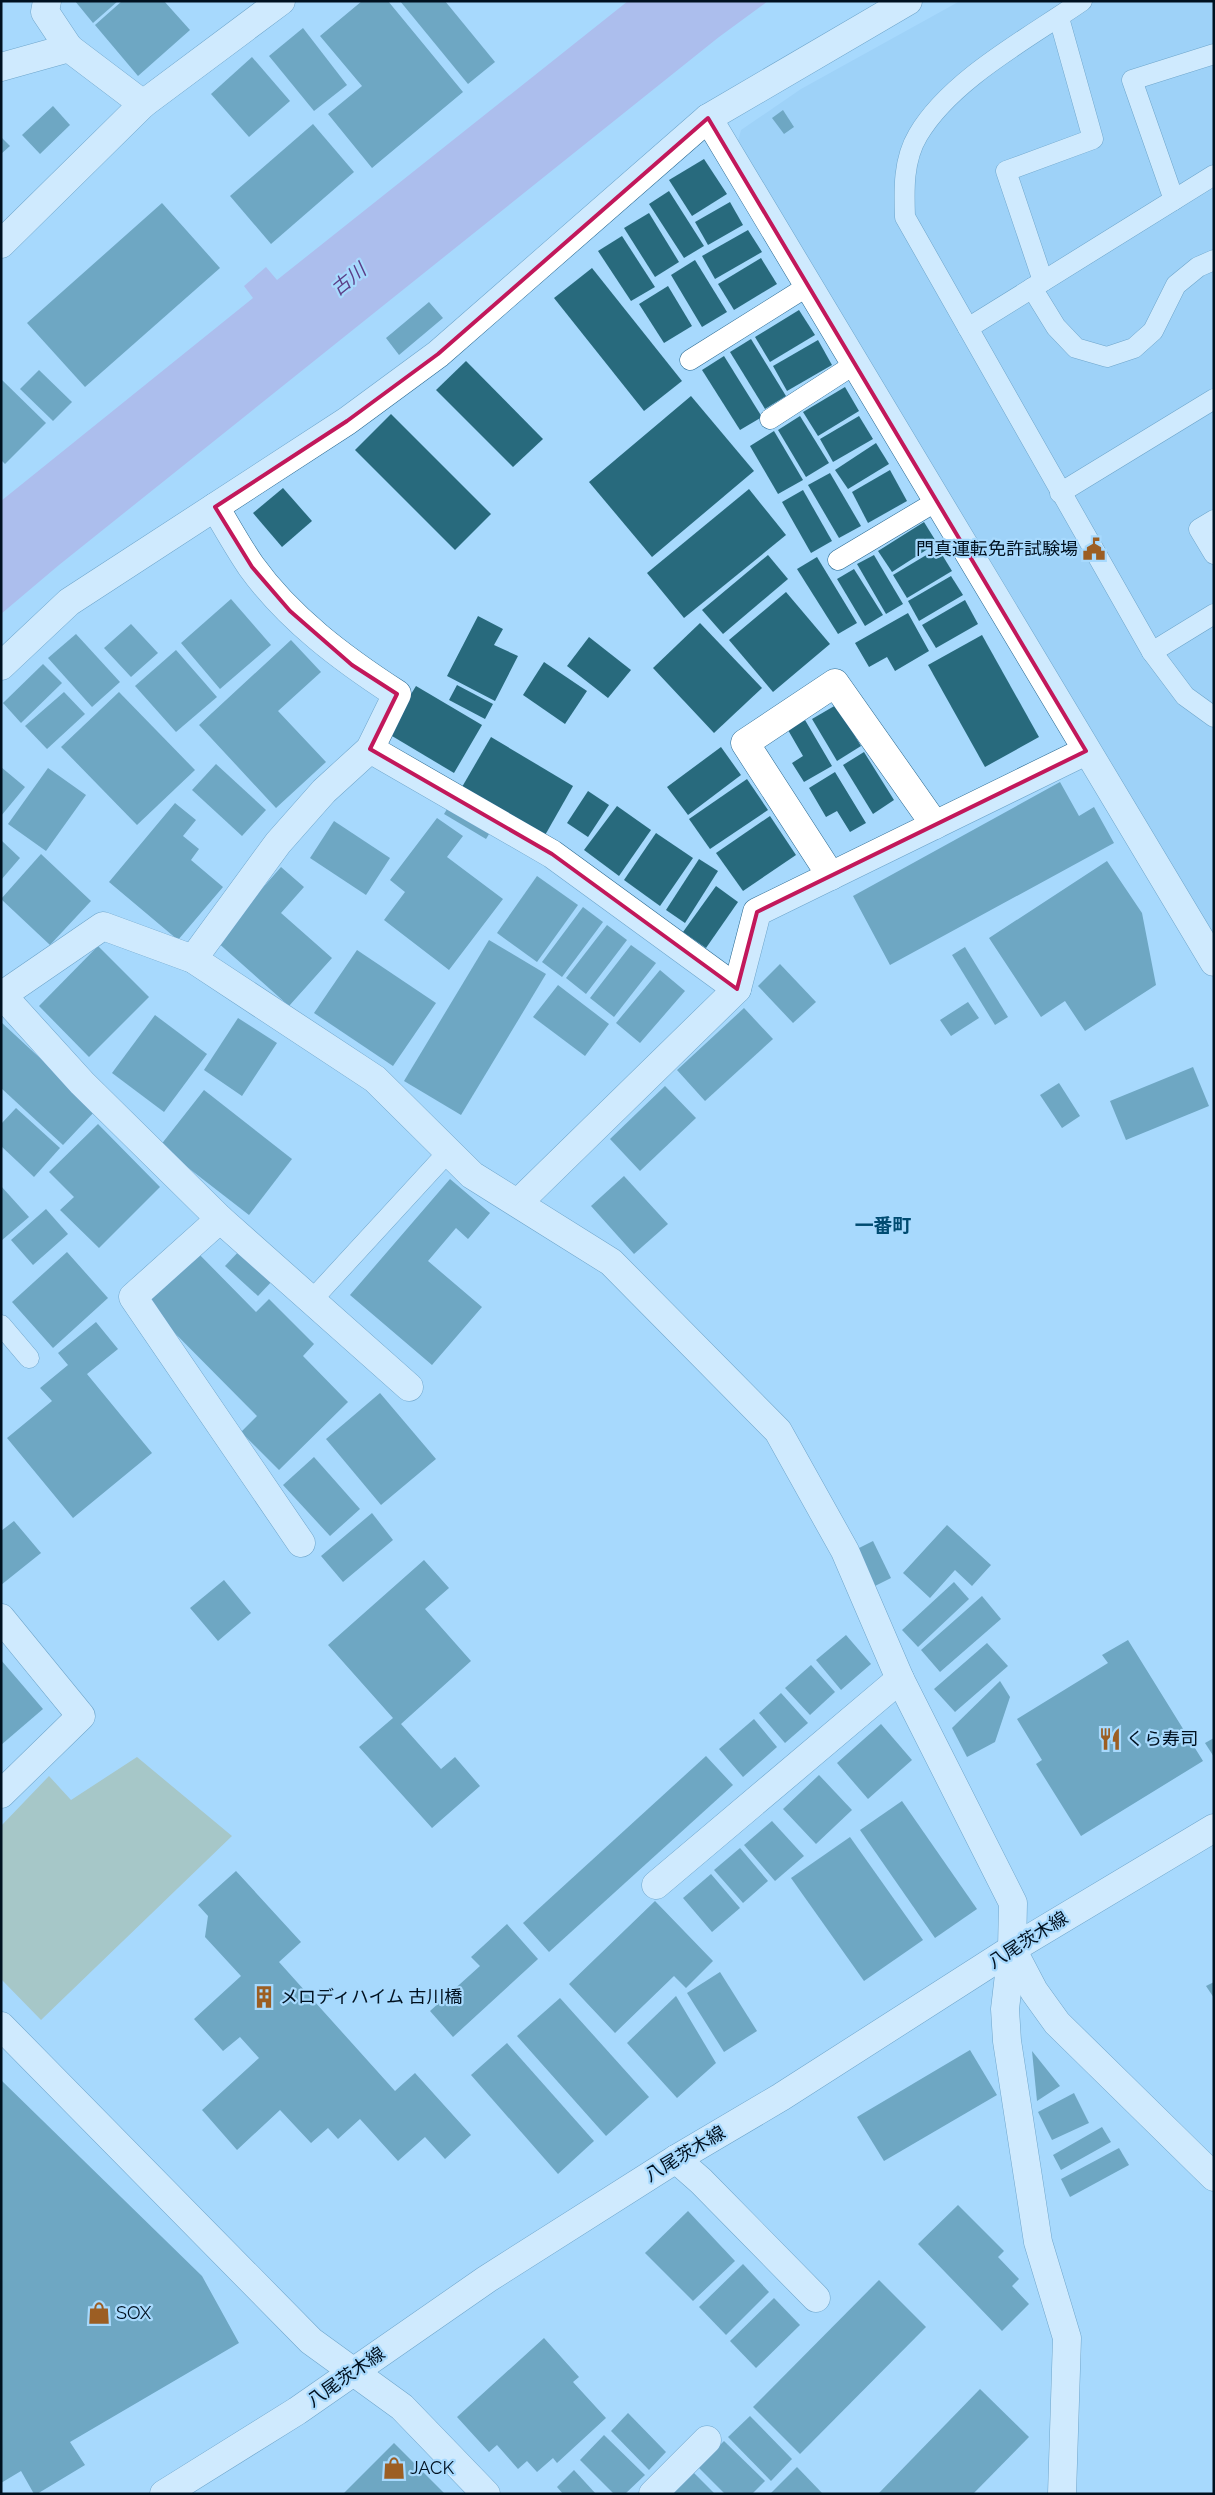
<svg xmlns="http://www.w3.org/2000/svg" width="1215" height="2495" font-family="Raleway,'Noto Sans JP',sans-serif">
<style>
.built{fill:#93caf2}
.green{fill:#a5b188}
.water{fill:#b29dda}
.building{fill:#286a7d}
.lines{fill:none;stroke-linecap:round;stroke-linejoin:round}
.lane-casing{stroke:#286890;stroke-width:21}
.street-casing{stroke:#286890;stroke-width:29}
.secondary-casing{stroke:#286890;stroke-width:29}
.primary-casing{stroke:#286890;stroke-width:29}
.lane{stroke:#fff;stroke-width:20}
.street{stroke:#fff;stroke-width:28}
.secondary{stroke:#fff;stroke-width:28}
.primary{stroke:#fff;stroke-width:28}
.marked{fill:none;stroke:#c2185b;stroke-width:4;stroke-linejoin:round}
.labels{text-anchor:middle;stroke-width:4.5;stroke-linejoin:round;paint-order:stroke}
.poi-label{font-size:18px;fill:#001120;stroke:#a7d9fd;text-anchor:start}
.street-label{font-size:18px;fill:#001120;stroke:#a7d9fd}
.water-label{font-size:19px;font-style:italic;fill:#5c3e87;stroke:#a7d9fd}
.neighbourhood-label{font-size:19px;font-weight:bold;fill:#004b71;stroke:#a7d9fd}
</style>
<rect width="100%" height="100%" fill="#a7d9fd"/>
<path class="built" d="M960,1H1214V943L734,155L741,130L801,89Z"/>
<path class="green" d="M137,1757L232,1836L41,2020L1,1979V1826L49,1776L71,1800Z"/>
<path class="water" d="M628,1H768L719,37L59,565L1,614V501L253,298L244,286L266,267L277,280Z"/>
<g class="building">
<path d="M75,1H118L93,23Z"/>
<path d="M122,1H164L190,30L138,76L95,25Z"/>
<path d="M362,1H388L463,92L372,168L328,114L362,86L320,36Z"/>
<path d="M400,1H445L495,62L468,84Z"/>
<path d="M303,28L347,85L314,111L269,56Z"/>
<path d="M252,57L290,101L249,137L211,94Z"/>
<path d="M53,106L70,125L40,154L22,135Z"/>
<path d="M783,110L794,127L784,134L772,118Z"/>
<path d="M313,124L354,172L271,244L230,196Z"/>
<path d="M1,137L10,146L1,154Z"/>
<path d="M704,159L727,194L692,216L669,180Z"/>
<path d="M669,191L704,246L684,258L649,204Z"/>
<path d="M730,202L743,225L708,245L695,222Z"/>
<path d="M162,203L220,268L85,387L27,323Z"/>
<path d="M649,213L679,262L655,277L624,228Z"/>
<path d="M748,230L762,252L715,279L702,256Z"/>
<path d="M622,236L655,287L631,301L598,251Z"/>
<path d="M761,258L777,284L734,310L718,284Z"/>
<path d="M695,260L727,312L702,327L671,275Z"/>
<path d="M592,268L682,381L644,411L554,298Z"/>
<path d="M668,286L692,326L664,343L639,304Z"/>
<path d="M429,302L443,318L399,355L386,338Z"/>
<path d="M799,310L815,335L770,362L755,337Z"/>
<path d="M751,339L786,396L765,409L730,352Z"/>
<path d="M818,340L832,365L787,391L773,366Z"/>
<path d="M724,356L762,417L740,430L702,370Z"/>
<path d="M466,361L543,439L513,467L436,390Z"/>
<path d="M39,370L72,402L53,421L20,389Z"/>
<path d="M1,379L46,423L5,464L1,460Z"/>
<path d="M845,387L859,411L818,436L803,412Z"/>
<path d="M691,396L754,471L652,557L589,482Z"/>
<path d="M391,414L491,514L455,550L355,450Z"/>
<path d="M800,416L829,463L806,477L778,430Z"/>
<path d="M859,416L873,439L833,462L820,439Z"/>
<path d="M774,431L803,480L778,494L750,446Z"/>
<path d="M876,443L889,464L848,489L835,470Z"/>
<path d="M890,470L907,501L868,523L852,492Z"/>
<path d="M830,473L861,526L839,538L808,485Z"/>
<path d="M283,488L312,521L282,547L253,513Z"/>
<path d="M749,489L786,535L684,618L647,573Z"/>
<path d="M803,490L832,541L811,553L782,502Z"/>
<path d="M924,522L937,543L892,572L878,551Z"/>
<path d="M938,548L952,571L907,598L893,575Z"/>
<path d="M768,555L788,579L723,634L702,610Z"/>
<path d="M874,555L903,604L886,614L857,564Z"/>
<path d="M817,557L857,623L838,634L797,569Z"/>
<path d="M854,569L883,615L865,626L837,579Z"/>
<path d="M951,576L963,595L919,621L908,601Z"/>
<path d="M786,592L830,644L773,692L729,640Z"/>
<path d="M231,599L271,645L220,689L181,643Z"/>
<path d="M965,600L978,624L936,648L922,625Z"/>
<path d="M908,613L929,651L895,671L887,657L869,667L855,643Z"/>
<path d="M478,616L503,629L494,645L518,656L495,701L447,676Z"/>
<path d="M700,623L762,688L714,733L653,668Z"/>
<path d="M131,624L158,653L131,677L104,648Z"/>
<path d="M76,634L120,682L92,707L48,658Z"/>
<path d="M982,635L1039,737L985,767L928,665Z"/>
<path d="M589,637L631,670L608,698L567,666Z"/>
<path d="M291,640L321,672L278,711L326,762L276,808L199,725Z"/>
<path d="M176,650L217,697L176,732L135,686Z"/>
<path d="M544,662L587,691L565,724L523,695Z"/>
<path d="M43,664L62,683L21,723L3,703Z"/>
<path d="M457,685L493,704L485,719L449,700Z"/>
<path d="M416,686L482,725L454,773L387,733Z"/>
<path d="M64,692L85,714L47,749L25,726Z"/>
<path d="M119,692L195,770L137,825L61,747Z"/>
<path d="M836,705L861,746L837,761L812,719Z"/>
<path d="M805,720L832,766L804,782L792,763L803,756L788,730Z"/>
<path d="M491,737L573,786L544,837L462,787Z"/>
<path d="M721,747L741,775L688,815L667,787Z"/>
<path d="M864,752L894,800L873,814L843,765Z"/>
<path d="M216,764L266,810L242,836L192,790Z"/>
<path d="M1,767L25,787L1,816Z"/>
<path d="M48,768L86,795L46,851L8,824Z"/>
<path d="M835,772L866,823L850,832L837,811L826,817L809,788Z"/>
<path d="M747,779L768,810L710,849L689,819Z"/>
<path d="M1060,782L1079,816L1094,807L1114,843L890,965L853,896Z"/>
<path d="M588,791L609,805L588,837L567,823Z"/>
<path d="M452,801L494,826L486,839L444,814Z"/>
<path d="M175,803L196,820L183,836L199,849L191,860L223,887L178,940L109,882Z"/>
<path d="M617,806L651,830L619,876L584,850Z"/>
<path d="M770,816L796,855L743,891L716,853Z"/>
<path d="M437,818L463,836L447,857L503,899L449,970L384,920L405,892L390,880Z"/>
<path d="M334,821L390,858L366,895L310,858Z"/>
<path d="M656,833L693,858L660,906L624,880Z"/>
<path d="M1,840L20,858L1,880Z"/>
<path d="M41,854L91,901L50,945L1,899Z"/>
<path d="M699,859L718,871L685,923L666,910Z"/>
<path d="M1107,861L1142,913L1156,985L1085,1031L1065,1001L1041,1017L989,938Z"/>
<path d="M281,867L304,887L281,913L332,958L289,1006L216,941Z"/>
<path d="M537,876L578,905L537,962L497,933Z"/>
<path d="M716,886L738,902L706,948L683,932Z"/>
<path d="M583,907L603,922L562,977L542,962Z"/>
<path d="M607,925L627,940L586,994L566,978Z"/>
<path d="M489,940L546,974L461,1115L404,1081Z"/>
<path d="M631,945L656,963L614,1017L590,998Z"/>
<path d="M98,946L149,997L89,1057L39,1006Z"/>
<path d="M965,947L1008,1017L995,1025L952,955Z"/>
<path d="M357,950L436,1003L393,1066L314,1013Z"/>
<path d="M780,964L816,1002L793,1023L758,986Z"/>
<path d="M660,970L685,991L640,1043L616,1023Z"/>
<path d="M558,985L609,1024L585,1056L533,1017Z"/>
<path d="M968,1002L979,1018L951,1036L940,1020Z"/>
<path d="M744,1008L773,1039L705,1101L677,1070Z"/>
<path d="M155,1015L207,1054L164,1112L112,1073Z"/>
<path d="M238,1018L277,1043L242,1096L204,1070Z"/>
<path d="M1,1022L96,1110L63,1145L1,1088Z"/>
<path d="M1193,1067L1209,1106L1126,1140L1110,1101Z"/>
<path d="M1059,1083L1080,1116L1062,1128L1040,1095Z"/>
<path d="M665,1086L696,1118L640,1171L610,1139Z"/>
<path d="M204,1090L292,1159L249,1215L160,1146Z"/>
<path d="M16,1108L60,1148L34,1177L1,1146V1124Z"/>
<path d="M98,1124L160,1187L99,1248L60,1210L74,1197L49,1172Z"/>
<path d="M624,1176L668,1224L634,1254L591,1206Z"/>
<path d="M450,1179L490,1213L468,1239L456,1228L428,1261L482,1307L432,1365L350,1295Z"/>
<path d="M1,1186L29,1217L1,1241Z"/>
<path d="M46,1209L68,1234L33,1265L11,1240Z"/>
<path d="M192,1247L256,1312L269,1299L314,1344L303,1356L348,1402L279,1470L241,1432L257,1416L140,1298Z"/>
<path d="M241,1249L274,1279L258,1296L225,1266Z"/>
<path d="M67,1252L108,1298L53,1348L12,1302Z"/>
<path d="M96,1322L118,1349L87,1374L152,1453L73,1518L7,1438L52,1401L40,1388L68,1365L58,1353Z"/>
<path d="M380,1393L436,1459L381,1505L326,1439Z"/>
<path d="M314,1457L360,1509L330,1536L283,1485Z"/>
<path d="M372,1513L393,1540L343,1582L321,1556Z"/>
<path d="M14,1521L41,1553L1,1585V1531Z"/>
<path d="M947,1525L991,1565L972,1586L955,1570L930,1598L903,1573Z"/>
<path d="M873,1541L891,1578L873,1587L855,1550Z"/>
<path d="M424,1560L449,1588L425,1609L471,1661L401,1724L441,1769L455,1757L480,1786L432,1828L359,1747L393,1718L328,1645Z"/>
<path d="M224,1580L251,1613L218,1641L190,1608Z"/>
<path d="M954,1582L969,1599L918,1647L902,1630Z"/>
<path d="M982,1596L1001,1619L940,1672L921,1650Z"/>
<path d="M846,1635L871,1664L841,1690L816,1660Z"/>
<path d="M1128,1640L1203,1761L1081,1836L1036,1764L1042,1760L1017,1719L1108,1663L1102,1655Z"/>
<path d="M987,1643L1008,1666L955,1712L934,1689Z"/>
<path d="M1,1660L43,1709L1,1745Z"/>
<path d="M811,1665L835,1692L810,1715L785,1688Z"/>
<path d="M1000,1681L1010,1697L995,1742L967,1757L952,1728Z"/>
<path d="M781,1693L808,1723L785,1743L759,1713Z"/>
<path d="M754,1719L777,1747L743,1777L719,1749Z"/>
<path d="M881,1724L912,1760L868,1799L837,1763Z"/>
<path d="M1214,1738V1757L1205,1743Z"/>
<path d="M706,1756L733,1785L549,1952L523,1923Z"/>
<path d="M819,1775L852,1810L816,1844L783,1809Z"/>
<path d="M902,1801L977,1909L935,1938L860,1830Z"/>
<path d="M772,1821L804,1856L775,1881L744,1845Z"/>
<path d="M850,1837L923,1940L864,1981L791,1878Z"/>
<path d="M740,1848L768,1881L743,1903L714,1870Z"/>
<path d="M236,1871L301,1942L279,1962L395,2091L415,2073L471,2135L445,2159L425,2137L398,2161L360,2119L338,2139L328,2128L311,2143L280,2110L237,2150L202,2110L259,2058L240,2037L223,2051L194,2019L241,1976L205,1937L208,1916L198,1905Z"/>
<path d="M711,1874L740,1908L712,1932L683,1898Z"/>
<path d="M655,1901L713,1961L686,1988L674,1976L615,2033L569,1984Z"/>
<path d="M507,1924L538,1959L453,2037L430,2011L480,1966L471,1957Z"/>
<path d="M720,1972L757,2031L724,2052L687,1993Z"/>
<path d="M1214,1982V1998L1206,1986Z"/>
<path d="M676,1996L716,2063L677,2098L627,2043Z"/>
<path d="M560,1998L649,2097L606,2136L517,2036Z"/>
<path d="M507,2043L594,2141L558,2174L471,2075Z"/>
<path d="M970,2050L997,2095L884,2161L857,2117Z"/>
<path d="M1032,2051L1060,2086L1037,2101Z"/>
<path d="M1,2080L202,2276L239,2343L70,2442L85,2465L37,2494H34L21,2471L1,2483Z"/>
<path d="M1074,2093L1089,2123L1052,2140L1038,2112Z"/>
<path d="M1102,2127L1111,2142L1061,2170L1053,2155Z"/>
<path d="M1119,2148L1129,2165L1070,2197L1061,2179Z"/>
<path d="M958,2205L1004,2251L998,2257L1019,2279L1012,2286L1029,2304L1002,2331L918,2244Z"/>
<path d="M688,2211L735,2261L693,2301L645,2253Z"/>
<path d="M743,2264L769,2292L726,2335L699,2307Z"/>
<path d="M879,2280L926,2327L800,2454L753,2407Z"/>
<path d="M774,2298L800,2325L756,2368L730,2341Z"/>
<path d="M544,2338L579,2377L573,2382L606,2418L557,2463L553,2458L537,2472L527,2461L518,2469L497,2445L489,2452L457,2417Z"/>
<path d="M980,2389L1029,2437L973,2494H878Z"/>
<path d="M628,2413L666,2452L649,2470L611,2431Z"/>
<path d="M750,2416L792,2459L771,2481L728,2437Z"/>
<path d="M604,2435L645,2475L625,2494H614L580,2460Z"/>
<path d="M724,2441L765,2481L752,2494H725L698,2467Z"/>
<path d="M394,2443L445,2494H343Z"/>
<path d="M797,2467L823,2494H770Z"/>
<path d="M574,2470L596,2494H563L557,2487Z"/>
<path d="M694,2473L715,2494H673Z"/>
</g>
<g class="lines">
<defs>
<g id="lane">
<path d="M1082,1C1029,38 951,79 918,135C903,160 904,190 905,217L1152,652L1185,696L1214,717"/>
<path d="M1174,200L1132,80L1214,54"/>
<path d="M1043,281L1006,171L1093,139L1059,18"/>
<path d="M1032,288L1056,327L1076,348L1107,357L1134,348L1153,331L1176,285L1198,267L1214,260"/>
<path d="M968,328L1214,175"/>
<path d="M690,360L808,286"/>
<path d="M770,419L855,364"/>
<path d="M1060,493L1214,399"/>
<path d="M1214,520L1199,529L1214,554"/>
<path d="M838,560L937,501"/>
<path d="M1152,652L1214,614"/>
<path d="M312,1300L448,1152"/>
<path d="M1,1325L29,1358"/>
</g>
<g id="street">
<path d="M47,1L45,12L69,48"/>
<path d="M1,67L69,48L143,104"/>
<path d="M708,118L1214,962"/>
<path d="M1,244L143,104L281,1"/>
<path d="M370,749L552,854L737,989"/>
<path d="M831,876L745,743L835,683L935,825"/>
<path d="M193,959L278,843L324,791L370,749L397,694C343,659 289,619 251,566C238,547 227,527 215,507"/>
<path d="M1,996L103,926L193,959L375,1079L472,1175L611,1262L778,1431L845,1551L900,1679L1013,1903L1012,1949L1005,2009L1007,2041L1038,2242L1067,2338L1062,2494"/>
<path d="M3,996L82,1083L220,1219L409,1387"/>
<path d="M518,1203L737,989L757,912L1086,751"/>
<path d="M220,1219L133,1297L301,1543"/>
<path d="M1,1618L81,1716L1,1794"/>
<path d="M656,1885L900,1679"/>
<path d="M1,2026L311,2341L402,2407L486,2494"/>
<path d="M676,2159L701,2181L816,2298"/>
<path d="M653,2494L707,2440"/>
</g>
<g id="secondary">
<path d="M1,666L69,602L347,421L438,354L708,118L908,1"/>
<path d="M1012,1949L1034,1991L1057,2023L1214,2177"/>
</g>
<path id="primary" d="M164,2494L297,2411L487,2279L676,2159L781,2097L1012,1949L1214,1828"/>
</defs>
<use href="#lane" class="lane-casing"/>
<use href="#street" class="street-casing"/>
<use href="#secondary" class="secondary-casing"/>
<use href="#primary" class="primary-casing"/>
<use href="#lane" class="lane"/>
<use href="#street" class="street"/>
<use href="#secondary" class="secondary"/>
<use href="#primary" class="primary"/>
</g>
<path d="M0 0H1215V2495H0ZM708,118L1086,751L757,912L737,989L552,854L370,749L397,694L352,665L290,611L252,567L215,507L347,421L438,354Z" fill="#a7d9fd" fill-opacity=".55" fill-rule="evenodd"/>
<path class="marked" d="M708,118L1086,751L757,912L737,989L552,854L370,749L397,694L352,665L290,611L252,567L215,507L347,421L438,354Z"/>
<defs>
<symbol id="civic-bare" viewBox="-9 -9 18 18"><path d="M-.6-6.5H3V-4.5H.6V-3L4-1V1h2V6H-6V1h2V-1L-.6-3ZM-1.2 2.5V6h2.4V2.5Z" fill="#9c5e23" stroke="#a7d9fd" stroke-width="2.5" paint-order="stroke"/></symbol>
<symbol id="restaurant-bare" viewBox="-9 -9 18 18"><path d="M-5-6h1v4h1v-4h1v4h1v-4h1v5L-1.5 .5V6h-2V.5L-5-1ZM5-6V6H3V1.5H1.5Q1.5-4 5-6Z" fill="#9c5e23" stroke="#a7d9fd" stroke-width="2.5" paint-order="stroke"/></symbol>
<symbol id="building-bare" viewBox="-9 -9 18 18"><path d="M-4-6H4V6H1V3H-1V6H-4ZM-2.5-4.3h1.7v1.8h-1.7ZM.8-4.3h1.7v1.8H.8ZM-2.5-1h1.7V.8h-1.7ZM.8-1h1.7V.8H.8Z" fill="#9c5e23" stroke="#a7d9fd" stroke-width="2.5" paint-order="stroke"/></symbol>
<symbol id="shop-bare" viewBox="-9 -9 18 18"><path d="M-5-2.5h2.3a2.7 3.5 0 0 1 5.4 0H5L5.5 6h-11ZM-1.5-2.5h3a1.5 2.3 0 0 0-3 0Z" fill="#9c5e23" stroke="#a7d9fd" stroke-width="2.5" paint-order="stroke"/></symbol>
</defs>
<g fill-rule="evenodd">
<use href="#civic-bare" x="1078" y="533" width="32" height="32"/>
<use href="#restaurant-bare" x="1094" y="1723" width="32" height="32"/>
<use href="#building-bare" x="248" y="1981" width="32" height="32"/>
<use href="#shop-bare" x="83" y="2297" width="32" height="32"/>
<use href="#shop-bare" x="378" y="2452" width="32" height="32"/>
</g>
<g class="labels">
<g class="poi-label">
<text x="1078" y="555" text-anchor="end">門真運転免許試験場</text>
<text x="1126" y="1745">くら寿司</text>
<text x="280" y="2003">メロディハイム 古川橋</text>
<text x="116" y="2319">SOX</text>
<text x="410" y="2474">JACK</text>
</g>
<g class="street-label">
<text transform="translate(1028 1940) rotate(-32)" y="6">八尾茨木線</text>
<text transform="translate(685 2154) rotate(-31)" y="6">八尾茨木線</text>
<text transform="translate(346 2377) rotate(-35)" y="6">八尾茨木線</text>
</g>
<g class="water-label">
<text transform="translate(348 279) rotate(-39)" y="7">古川</text>
</g>
<g class="neighbourhood-label">
<text x="883" y="1232">一番町</text>
</g>
</g>
<rect width="1215" height="2495" fill="none" stroke="#001120" stroke-width="5"/>
</svg>
